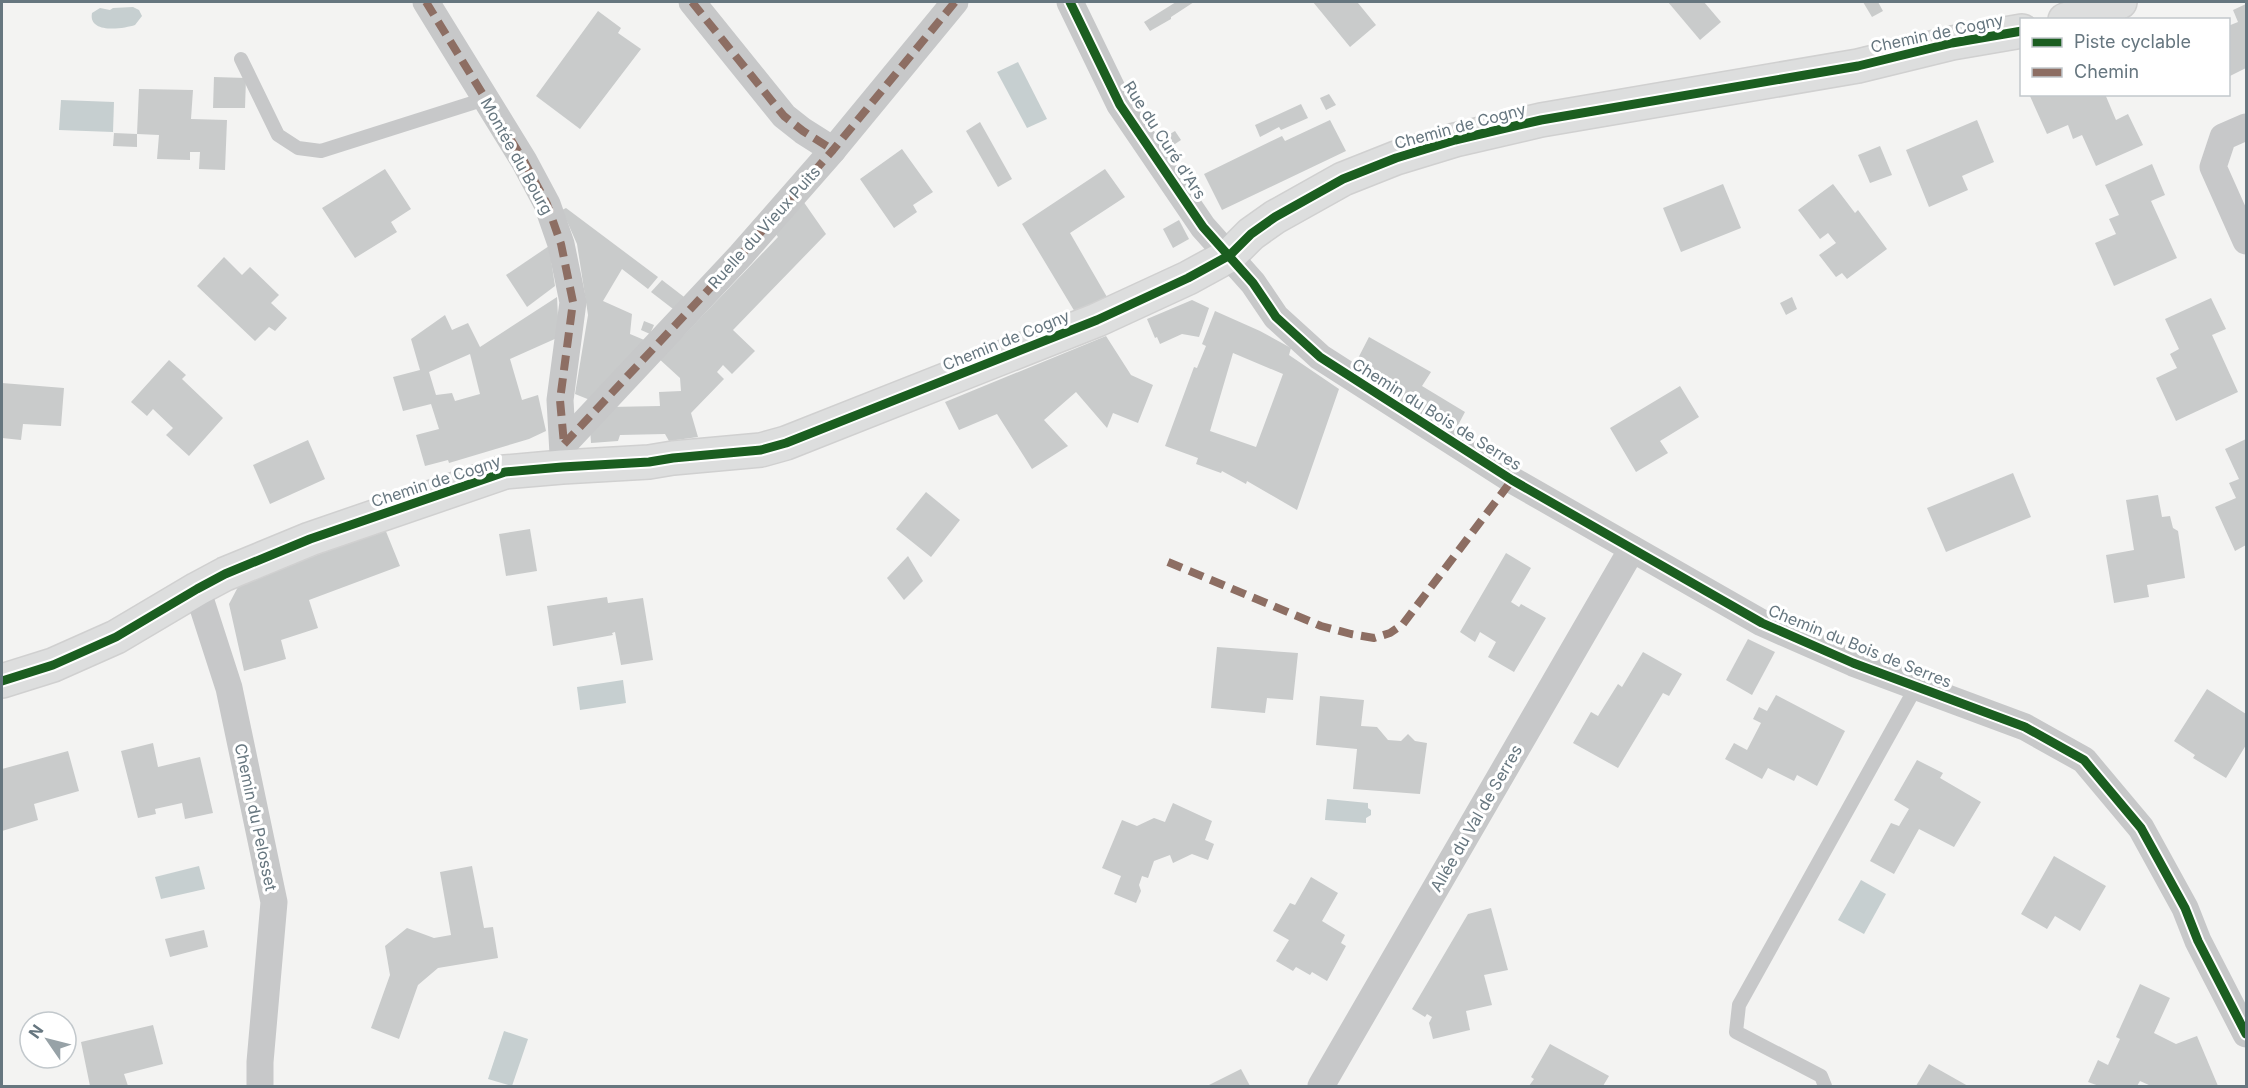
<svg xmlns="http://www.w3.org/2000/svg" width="2248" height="1088" font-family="Inter,sans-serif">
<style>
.water{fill:#c6cfd0}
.building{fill:#c9cbcb;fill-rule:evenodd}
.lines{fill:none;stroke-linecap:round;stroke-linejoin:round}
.secondary-casing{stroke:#d0d0d0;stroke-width:36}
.lane{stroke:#c7c8c9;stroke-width:14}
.street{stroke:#c7c8c9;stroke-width:27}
.secondary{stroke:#dddede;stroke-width:33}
.quiet{stroke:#8d6e63;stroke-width:8;stroke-dasharray:15 8;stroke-linecap:butt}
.cycleway-casing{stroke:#fff;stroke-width:13}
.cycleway{stroke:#1b5e20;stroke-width:9}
.labels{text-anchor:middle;stroke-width:6;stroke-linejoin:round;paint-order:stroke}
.street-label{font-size:16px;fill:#66767f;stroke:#fff}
</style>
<rect width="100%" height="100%" fill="#f3f3f2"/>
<g class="water">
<path d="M133,7L139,10L142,16L135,25C123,29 88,34 92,13L100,8L110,10L113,8Z"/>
<path d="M1018,62L1047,119L1027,128L997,72Z"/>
<path d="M61,100L114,102L113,132L59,130Z"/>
<path d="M623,680L626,703L580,710L577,687Z"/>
<path d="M1327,799L1368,803V808L1371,810V815L1366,818V823L1325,820Z"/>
<path d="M199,866L205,889L161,899L155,877Z"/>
<path d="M1861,880L1886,894L1864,934L1838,920Z"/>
<path d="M504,1031L528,1039L512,1086L488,1079Z"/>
</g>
<g class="building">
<path d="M1176,2H1194L1171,17V19L1150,31L1144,22Z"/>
<path d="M1313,2H1360L1358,3L1376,25L1350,47Z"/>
<path d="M1668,2H1704L1721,22L1700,40Z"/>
<path d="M1863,2H1878L1883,11L1872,17Z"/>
<path d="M2246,4V68L2228,77V26L2238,22L2233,10Z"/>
<path d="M598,11L621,28L618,33L641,49L580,129L536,96Z"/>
<path d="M214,77L246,78L245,108H213Z"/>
<path d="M139,89L193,90L191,119L227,120L225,170L199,169L200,152H190V160L157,159L159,135L137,134Z"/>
<path d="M1329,94L1336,105L1326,110L1320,98Z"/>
<path d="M2029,94H2105L2116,120L2128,114L2143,145L2096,166L2082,135L2073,139L2068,125L2047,134Z"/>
<path d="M1301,104L1308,118L1281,130L1279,127L1260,137L1255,125Z"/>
<path d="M1330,120L1346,151L1222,210L1204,174L1282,136L1285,141Z"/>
<path d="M1977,120L1994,162L1962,176L1968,190L1929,207L1906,150Z"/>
<path d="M980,122L1012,179L998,187L966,131Z"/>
<path d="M1175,131L1181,140L1166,150L1160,140Z"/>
<path d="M114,133L137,134V147L113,146Z"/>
<path d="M1880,146L1892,175L1870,183L1858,155Z"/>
<path d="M902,149L933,192L913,205L917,212L894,228L860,179Z"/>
<path d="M2152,164L2165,195L2151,201L2177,258L2114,286L2095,243L2116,234L2109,219L2119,215L2105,185Z"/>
<path d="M385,169L411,209L391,222L397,232L355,258L322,208Z"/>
<path d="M1105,169L1125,197L1070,233L1107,297L1075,312L1022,224Z"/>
<path d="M1723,184L1741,228L1681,252L1663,208Z"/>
<path d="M1833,184L1855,213L1858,210L1887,249L1847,279L1842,273L1836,277L1819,255L1836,243L1828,233L1820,239L1798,210Z"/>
<path d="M803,201L826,234L733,330L755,351L732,374L723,365L717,372L724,379L691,413L698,437L669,441L665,434L620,435L618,441L591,443L590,428L610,407L660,406L659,392L681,391L680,378L657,357L683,336L778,237L775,233Z"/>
<path d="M566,208L658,277L648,289L622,269L603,301L632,314L630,334L649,342L595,402L575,394L588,315L577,244L562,210Z"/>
<path d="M1179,220L1189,239L1173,248L1163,229Z"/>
<path d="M549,246L555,286L527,307L506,275Z"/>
<path d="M224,257L242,275L250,267L279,295L271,303L287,318L275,331L269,327L255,341L197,286Z"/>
<path d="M662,280L688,300L677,312L651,292Z"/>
<path d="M557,297L558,317L557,338L510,359L522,400L538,395L546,431L529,439L449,463L448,460L425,466L416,435L439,429L431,404L403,411L393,377L420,370L411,339L445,315L452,330L468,323L480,347ZM470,354L480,394L455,401L452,393L436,395L429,372Z"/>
<path d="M1792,297L1797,309L1786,315L1780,303Z"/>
<path d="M2211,298L2226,329L2212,335L2238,392L2176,421L2156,378L2177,368L2170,354L2179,349L2165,319Z"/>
<path d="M1192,300L1209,308L1199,337L1182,334L1160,344L1157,337L1155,338L1147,319Z"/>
<path d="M1215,311L1260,331L1291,348L1289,355L1339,389L1297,510L1247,481L1246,484L1222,471L1221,473L1196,464L1198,458L1165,446L1194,367L1197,368L1206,346L1202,344ZM1233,353L1283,374L1256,447L1210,431Z"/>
<path d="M644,321L654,325L650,334L641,330Z"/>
<path d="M1106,336L1131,375L1153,385L1138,423L1113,413L1107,428L1076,392L1044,420L1068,446L1032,469L997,414L959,430L945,402Z"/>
<path d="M1369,337L1431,372L1422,386L1465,412L1457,427L1353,368Z"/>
<path d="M169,360L186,375L182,379L223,418L189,456L166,435L173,428L153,409L147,416L131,402Z"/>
<path d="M2,383L64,388L61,426L23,424L21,440L2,438Z"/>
<path d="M1680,386L1699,417L1660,441L1668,453L1636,472L1610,428Z"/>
<path d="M2246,439V545L2235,551L2215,507L2236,498L2229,483L2239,479L2225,449Z"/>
<path d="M308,440L325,479L270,504L253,465Z"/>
<path d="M2013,473L2031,517L1946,552L1927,508Z"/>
<path d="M926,492L960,520L931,557L896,529Z"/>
<path d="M2158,495L2162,517L2170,516L2173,528L2178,531L2185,578L2147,585L2149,597L2114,603L2106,555L2134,550L2126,500Z"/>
<path d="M385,529L400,566L309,600L318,628L281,640L286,659L244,671L229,604L239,585Z"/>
<path d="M530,529L537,571L506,576L499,534Z"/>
<path d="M1506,553L1531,568L1511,602L1519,607L1521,604L1546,618L1514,672L1488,657L1496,642L1480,632L1475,642L1460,632Z"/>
<path d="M908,556L923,581L904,600L887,578Z"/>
<path d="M607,597L608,603L643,598L653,660L621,665L615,632L612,633L613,635L553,646L547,606Z"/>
<path d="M1748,639L1775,652L1752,695L1726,680Z"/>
<path d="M1217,647L1298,653L1293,700L1267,698L1265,713L1211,708Z"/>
<path d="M1643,652L1682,674L1669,696L1663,693L1618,768L1573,743L1591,712L1598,716L1618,684L1622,687Z"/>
<path d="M2207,689L2246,714V745L2226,778L2193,758L2195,755L2174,741Z"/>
<path d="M1776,695L1845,731L1817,786L1797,775L1794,781L1768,768L1762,779L1725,759L1734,743L1747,750L1761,723L1753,719L1759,707L1767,711Z"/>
<path d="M1320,696L1364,700L1361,726L1377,727L1388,740L1401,741L1408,734L1415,741L1427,743L1420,794L1353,789L1357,749L1316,745Z"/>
<path d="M153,743L158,767L200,757L213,813L185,819L182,803L155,809L156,814L138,818L121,751Z"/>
<path d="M68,751L79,791L34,804L38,820L2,831V769Z"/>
<path d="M1917,760L1943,773L1940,778L1981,802L1954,847L1919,829L1894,874L1870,861L1891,823L1899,826L1909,809L1894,800Z"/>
<path d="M1173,803L1212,821L1205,840L1214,844L1208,860L1192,854L1173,863L1170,855L1154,861L1148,878L1142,876L1139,885L1141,891L1136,903L1114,894L1121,876L1102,868L1122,820L1137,826L1154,818L1165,822Z"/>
<path d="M2054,856L2106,886L2080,931L2055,916L2047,929L2021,914Z"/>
<path d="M472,866L484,928L493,927L498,958L438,968L418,985L399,1039L371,1028L390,975L385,946L407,928L434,938L451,935L440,872Z"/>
<path d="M1311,877L1338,893L1322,921L1345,935L1341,943L1346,946L1327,981L1312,972L1310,975L1296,967L1293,971L1276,961L1289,940L1273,931L1290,903L1295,905Z"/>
<path d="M1491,908L1508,970L1484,975L1492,1005L1466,1011L1470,1030L1433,1039L1429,1023L1432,1017L1427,1014L1425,1017L1412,1009L1468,914Z"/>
<path d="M204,930L208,947L170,957L165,939Z"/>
<path d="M2140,984L2170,998L2154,1033L2176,1044L2197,1036L2218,1086H2151L2140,1081L2137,1086H2099L2088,1082L2098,1060L2108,1065L2120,1039L2116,1037Z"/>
<path d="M153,1025L163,1064L124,1074L128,1086H90L81,1042Z"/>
<path d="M1550,1044L1609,1076L1603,1086H1529L1534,1079L1531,1077Z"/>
<path d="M1929,1064L1968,1086H1916Z"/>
<path d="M1241,1069L1250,1086H1207Z"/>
</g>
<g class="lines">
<defs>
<g id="secondary">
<path d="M2065,20L2120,2"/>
<path d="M2,681L53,665L116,637L197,589L225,574L310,539L505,472L562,467L649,462L673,458L761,450L786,443L1097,320L1188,278L1230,255L1251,234L1275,217L1343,179L1396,158L1455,140L1541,120L1858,66L1952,43L2022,31"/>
</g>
</defs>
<use href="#secondary" class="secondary-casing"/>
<g class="lane">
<path d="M241,59L278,135L298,148L321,151L485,99"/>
<path d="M1825,1086L1821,1076L1736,1032L1739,1005L1916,687"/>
</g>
<g class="street">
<path d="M426,2L524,161L547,204L561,244L573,302L560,400L563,454"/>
<path d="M692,2L784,116L803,131L833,150"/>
<path d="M1070,2L1120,105L1203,227L1253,283L1276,317L1320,357L1512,480L1762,623L1853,663L2025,727L2084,760L2141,828L2185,908L2198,941L2246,1034"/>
<path d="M2246,127L2223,137L2213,167L2246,241"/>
<path d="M564,444L741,255L833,150L955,2"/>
<path d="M197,589L229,688L274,902L260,1062V1086"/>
<path d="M1321,1086L1632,549"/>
</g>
<use href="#secondary" class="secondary"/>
<g class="quiet">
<path d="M426,2L524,161L547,204L561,244L573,302L560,400L564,444"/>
<path d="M692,2L784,116L803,131L833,150"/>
<path d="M564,444L741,255L833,150L955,2"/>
<path d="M1168,562L1321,626L1351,634L1374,638L1390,633L1403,624L1512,480"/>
</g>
<defs>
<g id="cycleway">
<path d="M1070,2L1120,105L1203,227L1253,283L1276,317L1320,357L1512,480L1762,623L1853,663L2025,727L2084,760L2141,828L2185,908L2198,941L2246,1034"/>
<path d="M2,681L53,665L116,637L197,589L225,574L310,539L505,472L562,467L649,462L673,458L761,450L786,443L1097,320L1188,278L1230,255L1251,234L1275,217L1343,179L1396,158L1455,140L1541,120L1858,66L1952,43L2022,31"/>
</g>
</defs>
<use href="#cycleway" class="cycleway-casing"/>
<use href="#cycleway" class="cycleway"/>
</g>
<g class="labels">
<g class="street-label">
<text transform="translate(1937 33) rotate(-12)" y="6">Chemin de Cogny</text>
<text transform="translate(1460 126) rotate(-15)" y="6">Chemin de Cogny</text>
<text transform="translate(1165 140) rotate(57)" y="6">Rue du Curé d'Ars</text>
<text transform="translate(517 156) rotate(61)" y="6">Montée du Bourg</text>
<text transform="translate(764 227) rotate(-48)" y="6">Ruelle du Vieux Puits</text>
<text transform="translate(1006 340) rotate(-22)" y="6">Chemin de Cogny</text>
<text transform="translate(1437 414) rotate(32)" y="6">Chemin du Bois de Serres</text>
<text transform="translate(436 481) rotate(-18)" y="6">Chemin de Cogny</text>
<text transform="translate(1860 646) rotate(22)" y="6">Chemin du Bois de Serres</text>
<text transform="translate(256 817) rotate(78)" y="6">Chemin du Pelosset</text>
<text transform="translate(1476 818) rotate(-60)" y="6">Allée du Val de Serres</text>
</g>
</g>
<rect width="2248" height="1088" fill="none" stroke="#66767f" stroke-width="6"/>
<rect x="2020" y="18" width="210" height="78" fill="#ffffff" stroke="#c2c8cc" stroke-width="1.5"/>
<rect x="2032" y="38" width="30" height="9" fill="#1b5e20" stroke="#c2c8cc" stroke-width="1.5"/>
<text x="2074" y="48" font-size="18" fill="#66767f">Piste cyclable</text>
<rect x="2032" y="68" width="30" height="9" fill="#8d6e63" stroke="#c2c8cc" stroke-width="1.5"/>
<text x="2074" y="78" font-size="18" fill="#66767f">Chemin</text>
<g transform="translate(48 1040) rotate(305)"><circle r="28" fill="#ffffff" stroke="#c2c8cc" stroke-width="1.5"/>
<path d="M0-4.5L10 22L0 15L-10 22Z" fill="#97a2a7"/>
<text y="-9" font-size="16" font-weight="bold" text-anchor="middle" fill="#66767f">N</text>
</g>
</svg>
